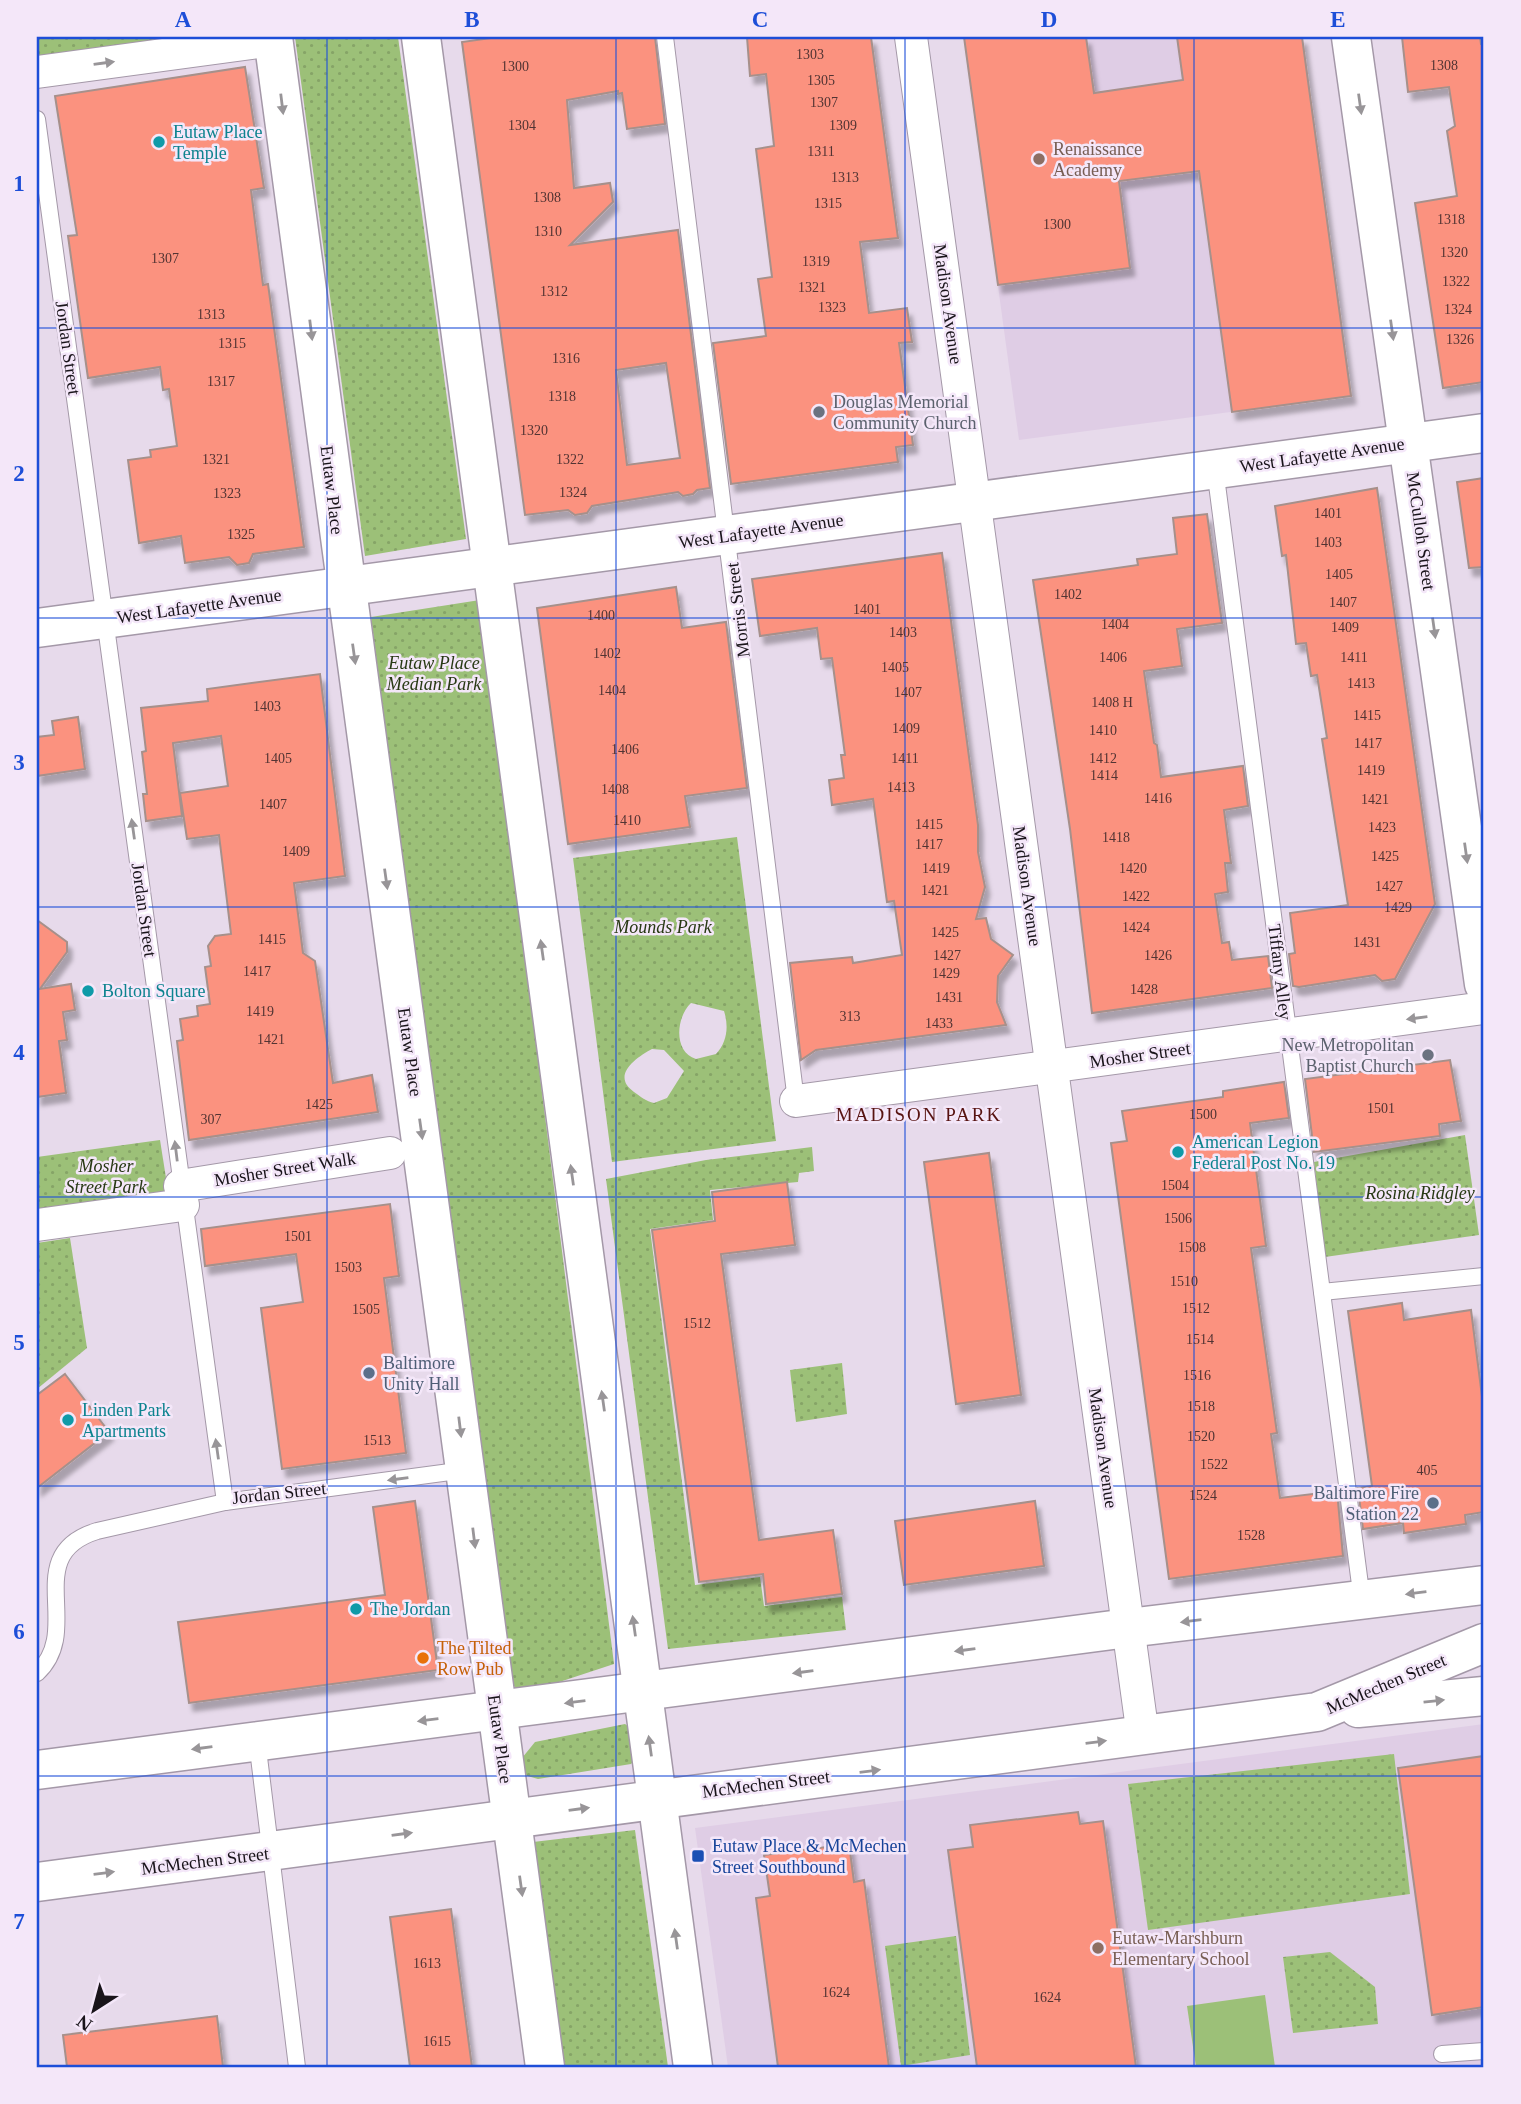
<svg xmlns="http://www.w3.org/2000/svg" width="1521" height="2104" font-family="'Times New Roman',serif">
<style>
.built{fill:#dfcde5}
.green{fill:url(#green-dots);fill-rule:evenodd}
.pitch{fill:#9cc078}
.building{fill:#fb927f;stroke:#a6908b;stroke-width:2;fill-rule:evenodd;filter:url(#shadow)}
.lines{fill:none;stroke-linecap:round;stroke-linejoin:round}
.lane-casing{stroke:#a498a8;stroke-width:18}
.street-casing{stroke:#a498a8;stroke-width:34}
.secondary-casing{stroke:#a498a8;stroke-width:41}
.lane{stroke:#fff;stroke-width:16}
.street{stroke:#fff;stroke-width:32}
.secondary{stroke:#fff;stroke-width:38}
.oneway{fill:#989598}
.grid{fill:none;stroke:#1d4ed8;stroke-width:2;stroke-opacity:0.55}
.culture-dot{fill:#0f9aa8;stroke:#f4e7f9;stroke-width:2.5}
.education-dot{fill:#8d6e63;stroke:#f4e7f9;stroke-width:2.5}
.worship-dot{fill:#6b7280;stroke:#f4e7f9;stroke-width:2.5}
.service-dot{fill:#5c6f8a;stroke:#f4e7f9;stroke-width:2.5}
.food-dot{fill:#e8710a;stroke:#f4e7f9;stroke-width:2.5}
.transit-dot{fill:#1a4fb4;stroke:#f4e7f9;stroke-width:2.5}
.labels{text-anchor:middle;stroke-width:5;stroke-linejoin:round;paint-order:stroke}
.number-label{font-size:14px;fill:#523433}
.culture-label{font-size:18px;fill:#0d838f;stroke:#f4e7f9;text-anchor:start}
.education-label{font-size:18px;fill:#785e54;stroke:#f4e7f9;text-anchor:start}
.street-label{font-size:18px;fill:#19141a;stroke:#f4e7f9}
.worship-label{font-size:18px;fill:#5b616d;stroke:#f4e7f9;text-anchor:start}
.park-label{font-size:18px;font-style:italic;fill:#283914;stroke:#f4e7f9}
.service-label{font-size:18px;fill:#4e5e75;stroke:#f4e7f9;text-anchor:start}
.food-label{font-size:18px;fill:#c56008;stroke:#f4e7f9;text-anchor:start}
.transit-label{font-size:18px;fill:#164399;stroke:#f4e7f9;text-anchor:start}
.neighbourhood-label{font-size:19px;letter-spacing:2px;fill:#571311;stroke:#f4e7f9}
.neatline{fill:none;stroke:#1d4ed8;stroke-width:2.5}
.grid-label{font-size:23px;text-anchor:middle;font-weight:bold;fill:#1d4ed8}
</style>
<defs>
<pattern id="green-dots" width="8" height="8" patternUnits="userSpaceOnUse" patternTransform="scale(1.75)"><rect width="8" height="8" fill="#9cc078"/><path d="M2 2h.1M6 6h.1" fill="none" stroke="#86a467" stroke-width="1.8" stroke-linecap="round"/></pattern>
<filter id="shadow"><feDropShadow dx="4.5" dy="8" stdDeviation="2" flood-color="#0004"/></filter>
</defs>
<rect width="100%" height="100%" fill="#e7daeb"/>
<g class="built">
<path d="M964,37H1302L1351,396L1019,440Z"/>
<path d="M1484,1724V2067H728L695,1828Z"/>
</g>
<g class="green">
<path d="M37,37H252L37,70Z"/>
<path d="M295,37H398L466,539L365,556Z"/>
<path d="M480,600L614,1664L529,1692L510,1685L371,617Z"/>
<path d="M737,837L776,1141L612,1162L573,858ZM691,1003L724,1011C729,1027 727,1042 716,1054L696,1059C673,1052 676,1017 691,1003ZM652,1049L664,1050L684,1071L667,1098L654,1103C646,1101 641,1097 634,1092C611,1076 635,1058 652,1049Z"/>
<path d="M1465,1135L1479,1235L1325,1257L1314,1162Z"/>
<path d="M160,1140L169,1197L37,1215V1157Z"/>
<path d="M812,1147L814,1171L799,1173L798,1182L710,1190L713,1220L650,1229L695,1585L760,1577L764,1606L842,1597L846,1630L668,1649L606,1179L706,1160Z"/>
<path d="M70,1238L87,1348L37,1389V1243Z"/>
<path d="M842,1363L847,1414L796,1422L790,1370Z"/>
<path d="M625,1724L632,1729L636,1759L631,1764L538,1779L524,1775L522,1758L535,1742Z"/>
<path d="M1394,1754L1410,1894L1148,1930L1128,1784Z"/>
<path d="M635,1830L668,2067H562L533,1842Z"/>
<path d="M956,1936L970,2055L901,2066L885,1946Z"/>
<path d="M1330,1952L1375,1987L1378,2024L1293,2033L1283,1957Z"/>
</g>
<path class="pitch" d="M1265,1995L1275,2067H1196L1187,2006Z"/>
<g class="building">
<path d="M498,37H655L665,124L627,129L622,93L618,94V91L567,100L574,188L610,183L613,202L570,245L678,230L710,488L697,490L693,494L683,496L678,492L592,506L587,513L575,515L568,510L525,515L462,42ZM666,363L680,458L627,465L616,370Z"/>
<path d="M747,37H871L898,238L860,242L869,313L907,308L912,342L899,343L913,445L896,447L898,462L731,484L713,343L766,336L758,279L772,277L756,149L774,146L766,74L750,76Z"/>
<path d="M964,37H1086L1094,93L1183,80L1177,37H1302L1351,396L1232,412L1199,171L1119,181L1130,268L998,285Z"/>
<path d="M1402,37H1480L1481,44H1484V382L1443,388L1415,203L1457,196L1447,131L1455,126L1449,87L1408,92Z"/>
<path d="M245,67L264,188L251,190L263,285L268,284L304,547L253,554L249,563L237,565L229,557L185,563L181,536L139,543L128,460L151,457L150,450L177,446L169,389L163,390L160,367L88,378L68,236L77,235L55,96Z"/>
<path d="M1484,478V567L1469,568L1457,482Z"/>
<path d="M1377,488L1435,904L1395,979L1382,981L1375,975L1299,987L1293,986L1289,954L1295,953L1290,913L1348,905L1322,739L1327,738L1317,675L1311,676L1306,643L1296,644L1286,555L1282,556L1275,506Z"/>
<path d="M1207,514L1222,623L1177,629L1182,666L1144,671L1154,743L1157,745L1161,777L1243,766L1248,806L1224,810L1231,863H1225L1228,892L1215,894L1222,943L1229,942L1232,960L1268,956L1272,988L1092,1013L1070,829L1033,580L1138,565L1137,559L1177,554L1173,518Z"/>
<path d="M942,553L978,825V852L985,887L976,919L986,918L991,939L1013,955L998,976L997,1002L1006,1025L816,1050L801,1060L790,963L852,957L853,963L902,955L894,901L887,902L873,799L832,805L829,780L844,778L841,755H845L832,658L821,659L817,628L760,636L752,579Z"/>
<path d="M676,587L682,628L726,622L747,788L685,796L690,827L568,844L537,608Z"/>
<path d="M320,674L345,876L294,883L303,953L315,961L333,1083L372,1075L378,1112L189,1140L177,1041L183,1040L180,1019L198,1016L197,1006L210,1004L205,967L211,966L208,946L215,936L231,934L219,835L187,839L180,793L228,786L221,736L173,743L182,816L146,821L143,794H147L142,752L146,751L141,708L208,701L207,689Z"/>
<path d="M78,717L85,769L37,776V737L54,735L52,721Z"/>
<path d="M37,920L67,942V952L40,989L71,984L75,1010L63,1012L67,1040L59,1041L66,1093L37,1097Z"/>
<path d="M1450,1060L1461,1121L1439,1124L1440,1136L1314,1152L1305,1079Z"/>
<path d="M1284,1082L1289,1118L1250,1123L1266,1246L1251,1248L1277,1433L1271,1434L1280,1498L1337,1491L1343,1556L1169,1579L1111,1143L1127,1141L1122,1111L1223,1097V1091Z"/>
<path d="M989,1153L1021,1395L956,1404L924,1162Z"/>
<path d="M787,1182L795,1245L721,1254L759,1540L833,1530L842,1594L766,1604L763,1574L699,1582L652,1230L715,1221L712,1192Z"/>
<path d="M390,1204L399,1276L384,1278L406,1453L282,1469L261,1308L303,1302L296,1254L205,1266L201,1229Z"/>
<path d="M1402,1303L1404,1320L1471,1310L1484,1412V1512L1465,1515L1466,1524L1404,1533L1403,1523L1363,1529L1358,1488L1372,1486L1348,1311Z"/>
<path d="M65,1374L109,1432L37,1488V1395Z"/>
<path d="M415,1501L438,1670L189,1703L178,1622L385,1595L373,1507Z"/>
<path d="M1035,1501L1044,1566L904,1585L895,1521Z"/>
<path d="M1484,1756V2007L1432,2015L1398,1768Z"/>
<path d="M1078,1812L1080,1824L1103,1821L1136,2067H977L948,1850L973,1847L970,1825Z"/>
<path d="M849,1844L854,1882L864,1880L889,2067H778L756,1898L770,1896L764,1855Z"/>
<path d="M451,1909L472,2067H410L390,1917Z"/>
<path d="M217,2016L223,2067H67L63,2035Z"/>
</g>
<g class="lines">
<defs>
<g id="lane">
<path d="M665,37L796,1101"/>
<path d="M37,119L225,1502L465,1470"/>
<path d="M1215,469L1362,1600"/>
<path d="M1322,1292L1484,1276"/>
<path d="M37,1673C85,1629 19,1555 97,1531L225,1502"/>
<path d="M257,1741L297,2067"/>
<path d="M1442,2054L1484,2051"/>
</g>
<g id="street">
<path d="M911,37L1143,1736"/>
<path d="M37,72L273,40"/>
<path d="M796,1101L1484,1008"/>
<path d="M180,1186L390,1153"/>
<path d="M37,1225L183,1205"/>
</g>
<g id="secondary">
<path d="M273,37L545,2067"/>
<path d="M421,37L693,2067"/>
<path d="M1351,37L1484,984"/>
<path d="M37,628L1484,433"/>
<path d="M1358,1708L1484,1696"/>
<path d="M37,1770L1128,1628L1484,1585"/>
<path d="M37,1882L1317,1712L1484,1643"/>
</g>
</defs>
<use href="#lane" class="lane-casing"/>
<use href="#street" class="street-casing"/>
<use href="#secondary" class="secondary-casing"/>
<use href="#lane" class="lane"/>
<use href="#street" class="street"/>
<use href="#secondary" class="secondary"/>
</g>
<defs><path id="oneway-solid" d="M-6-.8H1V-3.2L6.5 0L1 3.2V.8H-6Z" transform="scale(1.75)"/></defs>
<g class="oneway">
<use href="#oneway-solid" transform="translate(104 63) rotate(-8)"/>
<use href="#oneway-solid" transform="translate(282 104) rotate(83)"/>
<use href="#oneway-solid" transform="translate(1360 104) rotate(82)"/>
<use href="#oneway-solid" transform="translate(311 330) rotate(83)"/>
<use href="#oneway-solid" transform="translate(1392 330) rotate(82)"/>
<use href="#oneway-solid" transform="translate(1434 628) rotate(82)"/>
<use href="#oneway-solid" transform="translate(354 654) rotate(82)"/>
<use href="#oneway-solid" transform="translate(133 829) rotate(-98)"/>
<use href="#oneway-solid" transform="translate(1466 853) rotate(82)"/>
<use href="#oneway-solid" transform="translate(386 879) rotate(82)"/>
<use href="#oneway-solid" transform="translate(542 950) rotate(-98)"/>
<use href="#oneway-solid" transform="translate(1417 1018) rotate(172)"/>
<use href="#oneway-solid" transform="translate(421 1129) rotate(82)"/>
<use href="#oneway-solid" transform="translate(176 1151) rotate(-97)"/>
<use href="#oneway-solid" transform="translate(572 1175) rotate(-98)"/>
<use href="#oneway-solid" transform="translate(603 1401) rotate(-98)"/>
<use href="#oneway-solid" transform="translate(460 1427) rotate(83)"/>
<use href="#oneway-solid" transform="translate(217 1449) rotate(-98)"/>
<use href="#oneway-solid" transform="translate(398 1479) rotate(172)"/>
<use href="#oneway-solid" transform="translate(474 1538) rotate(83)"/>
<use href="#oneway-solid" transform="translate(1416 1593) rotate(173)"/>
<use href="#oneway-solid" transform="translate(1191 1621) rotate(173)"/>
<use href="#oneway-solid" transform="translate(634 1626) rotate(-98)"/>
<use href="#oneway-solid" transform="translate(965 1650) rotate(172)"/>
<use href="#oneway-solid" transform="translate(803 1672) rotate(172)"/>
<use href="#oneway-solid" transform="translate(1434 1701) rotate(-6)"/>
<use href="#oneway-solid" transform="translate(575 1702) rotate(173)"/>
<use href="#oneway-solid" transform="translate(428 1720) rotate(173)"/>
<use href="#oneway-solid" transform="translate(1096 1742) rotate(-7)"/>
<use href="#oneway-solid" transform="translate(650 1746) rotate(-98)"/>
<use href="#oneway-solid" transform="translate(202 1748) rotate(172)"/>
<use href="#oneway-solid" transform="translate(870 1771) rotate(-7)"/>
<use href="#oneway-solid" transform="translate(579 1809) rotate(-8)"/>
<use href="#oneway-solid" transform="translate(402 1834) rotate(-8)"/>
<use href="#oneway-solid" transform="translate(104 1873) rotate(-7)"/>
<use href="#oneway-solid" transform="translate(521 1886) rotate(82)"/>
<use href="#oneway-solid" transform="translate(676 1939) rotate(-98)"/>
</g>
<path class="grid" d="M327,37V2067M616,37V2067M905,37V2067M1194,37V2067M37,328H1484M37,618H1484M37,907H1484M37,1197H1484M37,1486H1484M37,1776H1484"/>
<g class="culture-dot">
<circle cx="159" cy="142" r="7"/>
<circle cx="88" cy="991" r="7"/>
<circle cx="1178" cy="1152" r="7"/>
<circle cx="68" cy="1420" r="7"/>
<circle cx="356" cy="1609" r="7"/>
</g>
<g class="education-dot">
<circle cx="1039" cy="159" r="7"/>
<circle cx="1098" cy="1948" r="7"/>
</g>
<g class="worship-dot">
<circle cx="819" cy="412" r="7"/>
<circle cx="1428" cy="1055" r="7"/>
</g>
<g class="service-dot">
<circle cx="369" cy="1373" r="7"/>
<circle cx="1433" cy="1503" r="7"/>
</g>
<circle class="food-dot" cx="423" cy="1658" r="7"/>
<rect class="transit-dot" x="691" y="1849" width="14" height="14" rx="3.5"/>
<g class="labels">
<g class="number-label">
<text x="810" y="59">1303</text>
<text x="1444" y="70">1308</text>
<text x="515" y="71">1300</text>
<text x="821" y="85">1305</text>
<text x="824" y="107">1307</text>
<text x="522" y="130">1304</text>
<text x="843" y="130">1309</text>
<text x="821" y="156">1311</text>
<text x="845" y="182">1313</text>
<text x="547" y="202">1308</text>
<text x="828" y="208">1315</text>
<text x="1451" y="224">1318</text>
<text x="1057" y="229">1300</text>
<text x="548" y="236">1310</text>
<text x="1454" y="257">1320</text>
<text x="165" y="263">1307</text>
<text x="816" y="266">1319</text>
<text x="1456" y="286">1322</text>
<text x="812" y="292">1321</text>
<text x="554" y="296">1312</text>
<text x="832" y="312">1323</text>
<text x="1458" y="314">1324</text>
<text x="211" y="319">1313</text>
<text x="1460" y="344">1326</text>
<text x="232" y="348">1315</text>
<text x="566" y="363">1316</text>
<text x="221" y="386">1317</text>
<text x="562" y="401">1318</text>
<text x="534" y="435">1320</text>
<text x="216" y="464">1321</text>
<text x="570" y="464">1322</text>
<text x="573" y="497">1324</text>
<text x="227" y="498">1323</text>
<text x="1328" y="518">1401</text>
<text x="241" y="539">1325</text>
<text x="1328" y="547">1403</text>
<text x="1339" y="579">1405</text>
<text x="1068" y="599">1402</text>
<text x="1343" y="607">1407</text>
<text x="867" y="614">1401</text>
<text x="601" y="620">1400</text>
<text x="1115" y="629">1404</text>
<text x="1345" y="632">1409</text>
<text x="903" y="637">1403</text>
<text x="607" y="658">1402</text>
<text x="1113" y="662">1406</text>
<text x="1354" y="662">1411</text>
<text x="895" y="672">1405</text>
<text x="1361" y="688">1413</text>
<text x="612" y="695">1404</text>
<text x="908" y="697">1407</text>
<text x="1112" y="707">1408 H</text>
<text x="267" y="711">1403</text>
<text x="1367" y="720">1415</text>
<text x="906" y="733">1409</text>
<text x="1103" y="735">1410</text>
<text x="1368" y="748">1417</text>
<text x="625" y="754">1406</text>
<text x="278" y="763">1405</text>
<text x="905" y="763">1411</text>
<text x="1103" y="763">1412</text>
<text x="1371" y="775">1419</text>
<text x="1104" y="780">1414</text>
<text x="901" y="792">1413</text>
<text x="615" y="794">1408</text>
<text x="1158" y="803">1416</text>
<text x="1375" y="804">1421</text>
<text x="273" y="809">1407</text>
<text x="627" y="825">1410</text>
<text x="929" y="829">1415</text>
<text x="1382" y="832">1423</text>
<text x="1116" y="842">1418</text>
<text x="929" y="849">1417</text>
<text x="296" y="856">1409</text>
<text x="1385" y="861">1425</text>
<text x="936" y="873">1419</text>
<text x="1133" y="873">1420</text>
<text x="1389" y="891">1427</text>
<text x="935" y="895">1421</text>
<text x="1136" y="901">1422</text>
<text x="1398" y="912">1429</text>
<text x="1136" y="932">1424</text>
<text x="945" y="937">1425</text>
<text x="272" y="944">1415</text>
<text x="1367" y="947">1431</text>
<text x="947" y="960">1427</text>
<text x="1158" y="960">1426</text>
<text x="257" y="976">1417</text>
<text x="946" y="978">1429</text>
<text x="1144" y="994">1428</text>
<text x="949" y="1002">1431</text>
<text x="260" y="1016">1419</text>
<text x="850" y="1021">313</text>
<text x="939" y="1028">1433</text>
<text x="271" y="1044">1421</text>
<text x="319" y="1109">1425</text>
<text x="1381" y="1113">1501</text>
<text x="1203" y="1119">1500</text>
<text x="211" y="1124">307</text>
<text x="1175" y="1190">1504</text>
<text x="1178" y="1223">1506</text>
<text x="298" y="1241">1501</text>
<text x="1192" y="1252">1508</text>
<text x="348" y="1272">1503</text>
<text x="1184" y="1286">1510</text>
<text x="1196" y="1313">1512</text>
<text x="366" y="1314">1505</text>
<text x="697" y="1328">1512</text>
<text x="1200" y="1344">1514</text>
<text x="1197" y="1380">1516</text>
<text x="1201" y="1411">1518</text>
<text x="1201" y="1441">1520</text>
<text x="377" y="1445">1513</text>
<text x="1214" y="1469">1522</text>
<text x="1427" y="1475">405</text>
<text x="1203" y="1500">1524</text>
<text x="1251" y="1540">1528</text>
<text x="427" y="1968">1613</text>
<text x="836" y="1997">1624</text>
<text x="1047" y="2002">1624</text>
<text x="437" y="2046">1615</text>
</g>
<g class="culture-label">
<text x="173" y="138">Eutaw Place<tspan x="173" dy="21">Temple</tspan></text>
<text x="102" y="997">Bolton Square</text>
<text x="1192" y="1148">American Legion<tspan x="1192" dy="21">Federal Post No. 19</tspan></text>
<text x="82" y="1416">Linden Park<tspan x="82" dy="21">Apartments</tspan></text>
<text x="370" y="1615">The Jordan</text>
</g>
<g class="education-label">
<text x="1053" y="155">Renaissance<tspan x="1053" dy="21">Academy</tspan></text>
<text x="1112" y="1944">Eutaw-Marshburn<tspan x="1112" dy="21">Elementary School</tspan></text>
</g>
<g class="street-label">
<text transform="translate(948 304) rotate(82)" y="6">Madison Avenue</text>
<text transform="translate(68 348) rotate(82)" y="6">Jordan Street</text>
<text transform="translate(1322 455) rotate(-8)" y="6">West Lafayette Avenue</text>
<text transform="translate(332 490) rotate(83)" y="6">Eutaw Place</text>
<text transform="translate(761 531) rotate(-8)" y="6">West Lafayette Avenue</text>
<text transform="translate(1421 531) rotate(82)" y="6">McCulloh Street</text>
<text transform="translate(199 606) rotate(-8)" y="6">West Lafayette Avenue</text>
<text transform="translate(738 610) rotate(-97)" y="6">Morris Street</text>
<text transform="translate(1027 886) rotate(82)" y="6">Madison Avenue</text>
<text transform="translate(144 910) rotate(82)" y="6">Jordan Street</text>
<text transform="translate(1280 972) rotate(83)" y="6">Tiffany Alley</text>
<text transform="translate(410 1052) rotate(82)" y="6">Eutaw Place</text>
<text transform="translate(1140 1055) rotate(-8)" y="6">Mosher Street</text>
<text transform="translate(285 1169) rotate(-9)" y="6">Mosher Street Walk</text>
<text transform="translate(1103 1448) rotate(82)" y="6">Madison Avenue</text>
<text transform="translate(279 1493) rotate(-6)" y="6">Jordan Street</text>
<text transform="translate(1386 1684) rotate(-23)" y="6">McMechen Street</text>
<text transform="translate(500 1739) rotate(82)" y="6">Eutaw Place</text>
<text transform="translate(766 1784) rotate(-7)" y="6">McMechen Street</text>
<text transform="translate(205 1861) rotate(-7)" y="6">McMechen Street</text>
</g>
<g class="worship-label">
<text x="833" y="408">Douglas Memorial<tspan x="833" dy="21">Community Church</tspan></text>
<text x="1414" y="1051" text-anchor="end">New Metropolitan<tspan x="1414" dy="21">Baptist Church</tspan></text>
</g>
<g class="park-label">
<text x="434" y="669">Eutaw Place<tspan x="434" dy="21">Median Park</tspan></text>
<text x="663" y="933">Mounds Park</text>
<text x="106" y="1172">Mosher<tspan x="106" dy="21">Street Park</tspan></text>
<text x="1420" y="1199">Rosina Ridgley</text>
</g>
<g class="service-label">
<text x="383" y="1369">Baltimore<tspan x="383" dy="21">Unity Hall</tspan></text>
<text x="1419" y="1499" text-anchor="end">Baltimore Fire<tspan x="1419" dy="21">Station 22</tspan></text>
</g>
<g class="food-label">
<text x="437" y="1654">The Tilted<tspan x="437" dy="21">Row Pub</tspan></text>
</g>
<g class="transit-label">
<text x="712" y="1852">Eutaw Place &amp; McMechen<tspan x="712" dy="21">Street Southbound</tspan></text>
</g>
<g class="neighbourhood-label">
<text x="919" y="1121">MADISON PARK</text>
</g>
</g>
<rect width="1521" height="2104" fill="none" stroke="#f4e7f9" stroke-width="77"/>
<g transform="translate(94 2010) rotate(216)" stroke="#f4e7f9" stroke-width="5" paint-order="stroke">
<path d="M0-5L12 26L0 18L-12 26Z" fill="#19141a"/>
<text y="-10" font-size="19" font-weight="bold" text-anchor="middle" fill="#19141a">N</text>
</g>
<rect x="38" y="38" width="1444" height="2028" class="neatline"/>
<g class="grid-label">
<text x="183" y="27">A</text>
<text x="472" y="27">B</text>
<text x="760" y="27">C</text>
<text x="1049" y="27">D</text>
<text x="1338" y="27">E</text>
<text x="19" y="191">1</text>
<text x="19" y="481">2</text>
<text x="19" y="770">3</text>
<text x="19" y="1060">4</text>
<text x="19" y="1350">5</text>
<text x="19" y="1639">6</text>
<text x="19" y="1929">7</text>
</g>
</svg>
